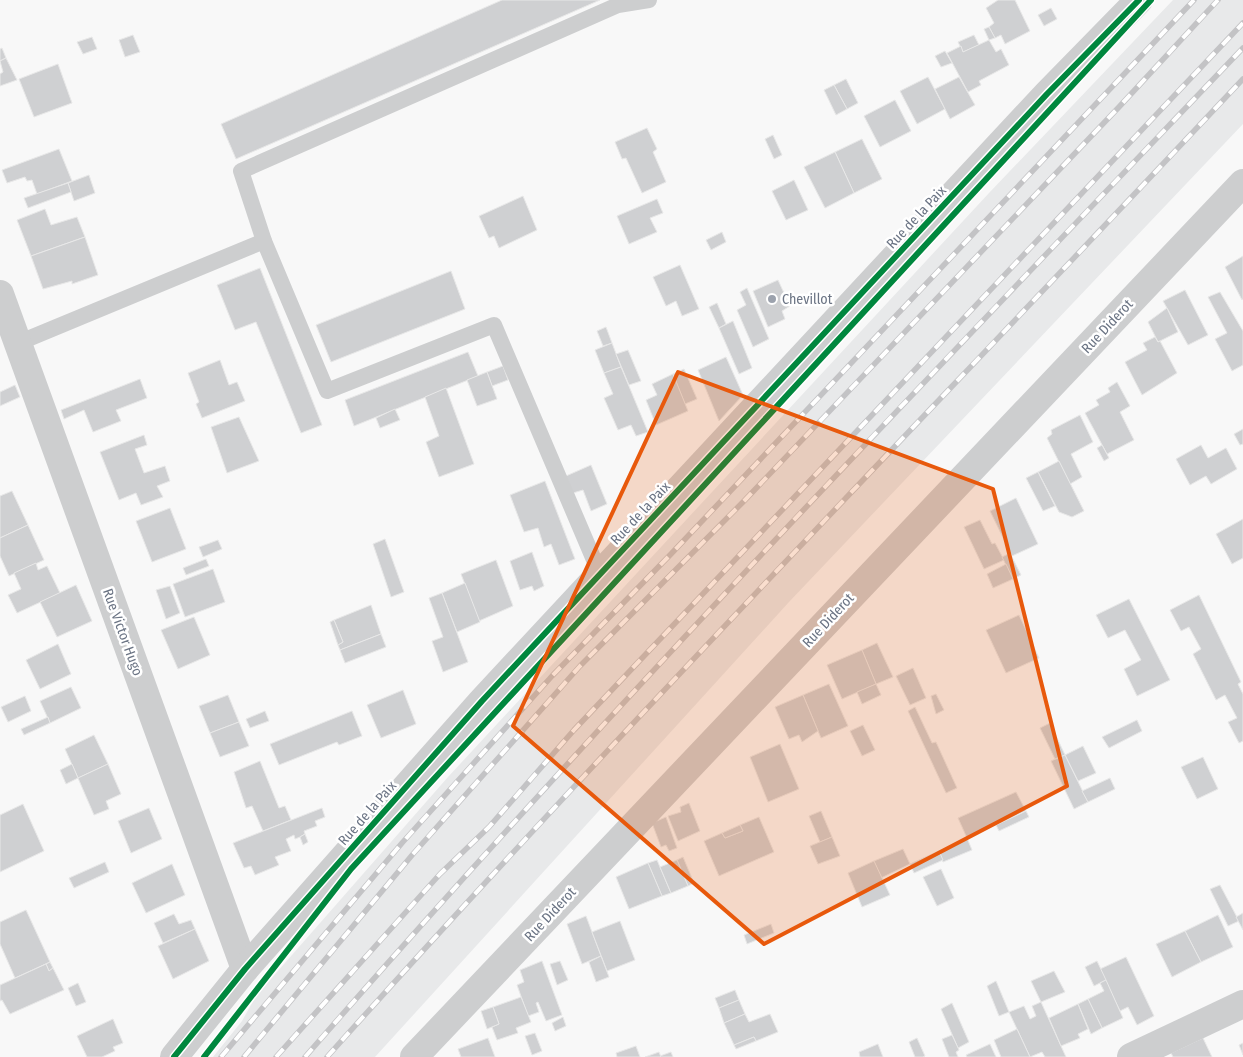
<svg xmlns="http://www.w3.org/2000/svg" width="1243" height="1057" font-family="'Fira Sans Condensed',sans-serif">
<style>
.built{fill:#e8e9ea}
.building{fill:#cfd0d2;stroke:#e8e8e8}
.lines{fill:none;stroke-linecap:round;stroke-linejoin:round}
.lane{stroke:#cdcecf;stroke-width:16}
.street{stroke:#cdcecf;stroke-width:28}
.rail-casing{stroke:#c3c3c5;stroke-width:5.5}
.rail{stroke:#fff;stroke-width:4;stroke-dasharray:11;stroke-linecap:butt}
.cycleway-casing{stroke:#fff;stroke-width:9}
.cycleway{stroke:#00873e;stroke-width:6}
.marked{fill:#e8590c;fill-opacity:0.2;stroke:#e8590c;stroke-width:4;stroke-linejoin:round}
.poi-dot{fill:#9ca2ad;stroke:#fff;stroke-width:2}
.labels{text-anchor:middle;stroke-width:5;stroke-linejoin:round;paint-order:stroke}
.street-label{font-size:14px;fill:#6b7484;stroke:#fff}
.poi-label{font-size:14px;fill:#6b7484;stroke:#fff;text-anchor:start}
</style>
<rect width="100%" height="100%" fill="#f8f8f8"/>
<path class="built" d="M1173,0H1243V124L789,602L375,1057H213L242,1021L256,996L448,777L989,193Z"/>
<g class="building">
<path d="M502,0H600L236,159L221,124Z"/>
<path d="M998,0H1015L1030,31L1005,44L1001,35L995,38L989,27L994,23L986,8Z"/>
<path d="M1051,8L1057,19L1044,26L1038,15Z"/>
<path d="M989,27L995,38L989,40L984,29Z"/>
<path d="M133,35L140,52L125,57L119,40Z"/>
<path d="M974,35L979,45L963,52L958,42Z"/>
<path d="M92,37L97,49L83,54L77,42Z"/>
<path d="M989,40L996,52L1001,49L1009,65L979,81L981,85L968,92L947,53L961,46L963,52Z"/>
<path d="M2,48L6,58L0,61V49Z"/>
<path d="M945,51L952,63L941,67L935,56Z"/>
<path d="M6,58L17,80L0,86V74L3,72L0,61Z"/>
<path d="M58,64L72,103L34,117L19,79Z"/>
<path d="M928,77L945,109L917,124L900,91Z"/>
<path d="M959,77L975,105L950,119L935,89Z"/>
<path d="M846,79L858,103L847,109L834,85Z"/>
<path d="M834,85L847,109L836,115L824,90Z"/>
<path d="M895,100L911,131L880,147L864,116Z"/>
<path d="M647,128L657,149L653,152L666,182L642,193L626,158L622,159L615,142Z"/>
<path d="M773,135L782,155L774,159L765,139Z"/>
<path d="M862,139L882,179L854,193L835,152Z"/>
<path d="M59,149L72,181L37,194L32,180L27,181L25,177L7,183L2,170Z"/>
<path d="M835,152L854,193L825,208L804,167Z"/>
<path d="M89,175L95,193L74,201L68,183Z"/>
<path d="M794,180L808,210L786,220L772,191Z"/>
<path d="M68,183L71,192L28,208L24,198Z"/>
<path d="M523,196L537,230L499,248L494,236L489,238L479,216Z"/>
<path d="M657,199L663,213L650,218L657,232L629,244L617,216Z"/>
<path d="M45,209L51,225L77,217L85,237L31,256L17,220Z"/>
<path d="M722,232L726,242L711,250L706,240Z"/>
<path d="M85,237L98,275L72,284V281L43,289L31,256Z"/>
<path d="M1243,256V299L1242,300L1225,267Z"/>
<path d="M680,265L699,309L682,316L676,301L666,306L653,277Z"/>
<path d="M260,268L322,425L301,433L256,322L235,330L217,285Z"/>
<path d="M451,271L465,309L331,362L316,325Z"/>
<path d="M778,280L790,306L782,311L785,319L768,327L753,291Z"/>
<path d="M747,288L769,339L753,347L737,310L746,305L740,292Z"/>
<path d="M1185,290L1208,335L1188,345L1163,301Z"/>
<path d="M1220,292L1243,331V365L1232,371L1215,339L1227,333L1208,297Z"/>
<path d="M717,303L726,324L719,328L709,307Z"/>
<path d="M1167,308L1178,332L1158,342L1148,322Z"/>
<path d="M733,321L752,368L739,374L719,328Z"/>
<path d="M606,327L612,343L603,346L597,331Z"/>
<path d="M1155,337L1158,342L1160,341L1177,373L1142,395L1125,362L1147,350L1143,343Z"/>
<path d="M612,343L621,367L604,373L595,350Z"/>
<path d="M628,350L641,381L629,385L616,354Z"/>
<path d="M468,352L478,376L354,426L345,400Z"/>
<path d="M726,357L743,395L719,421L698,370Z"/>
<path d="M220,360L229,385L237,382L245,401L202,418L196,404L199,402L188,373Z"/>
<path d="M503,366L508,380L492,386L487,372Z"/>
<path d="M621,367L648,432L636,436L631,425L618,430L604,398L613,394L604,373Z"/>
<path d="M684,369L697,399L685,404L673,374Z"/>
<path d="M487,372L497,399L477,406L467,380Z"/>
<path d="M673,374L688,411L656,425L646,400L657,395L652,384Z"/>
<path d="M140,379L147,398L116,410L121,421L93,432L84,410L64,419L61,410Z"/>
<path d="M1117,382L1130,406L1120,412L1134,440L1107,454L1085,413L1099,405L1096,400L1110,392L1108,388Z"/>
<path d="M15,385L20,397L0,406V392Z"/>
<path d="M446,388L474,464L439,477L426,442L439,436L425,397Z"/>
<path d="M395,409L400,420L380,428L376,418Z"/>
<path d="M1080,415L1093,442L1071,454L1082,477L1070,484L1047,438L1052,434L1051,430Z"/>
<path d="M239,417L259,461L227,473L211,427Z"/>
<path d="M1243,429V444L1240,445L1234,434Z"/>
<path d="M144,435L147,445L135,449L144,473L165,466L170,481L157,486L163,497L141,505L136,493L119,500L100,452Z"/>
<path d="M1102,445L1109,458L1104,461L1097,448Z"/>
<path d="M1201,445L1208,458L1226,448L1237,469L1211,484L1206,476L1190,485L1176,459Z"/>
<path d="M1059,461L1084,511L1072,517L1059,512L1038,472Z"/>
<path d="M591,465L607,504L591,511L583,490L573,493L566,476Z"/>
<path d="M1038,472L1055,506L1043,511L1026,478Z"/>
<path d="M545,481L575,559L559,565L551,544L544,547L538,528L524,532L510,495Z"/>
<path d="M12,491L28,525L0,538V496Z"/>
<path d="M1016,498L1038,544L1012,556L990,511Z"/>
<path d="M170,508L186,549L152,562L136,521Z"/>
<path d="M1243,519V558L1232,564L1216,534Z"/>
<path d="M980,520L992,544L995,543L1004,560L984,569L964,527Z"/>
<path d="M28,525L44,560L9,576L0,556V538Z"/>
<path d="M385,539L404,592L391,597L373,544Z"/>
<path d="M218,540L222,549L203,557L199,547Z"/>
<path d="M532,552L544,586L534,591L532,586L520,590L510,561Z"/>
<path d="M1010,553L1021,575L1013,579L1002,557Z"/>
<path d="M206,559L209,566L186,575L183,568Z"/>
<path d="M496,560L513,606L479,621L461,574Z"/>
<path d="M36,563L38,570L47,566L60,593L17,613L8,595L21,589L14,573Z"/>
<path d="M1006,564L1013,579L993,588L987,574Z"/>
<path d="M213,569L225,602L185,617L173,584Z"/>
<path d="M465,583L480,622L457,632L442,593Z"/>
<path d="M76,585L92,621L57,637L40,602Z"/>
<path d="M170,586L180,613L166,619L156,590Z"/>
<path d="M442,593L468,662L443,672L432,641L443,637L429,598Z"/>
<path d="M1199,595L1241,682L1238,684L1243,694V741L1239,743L1228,722L1237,718L1225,695L1216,700L1193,654L1201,649L1189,627L1181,631L1170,610Z"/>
<path d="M1129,599L1170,680L1137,696L1124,669L1141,660L1125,630L1108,638L1096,615Z"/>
<path d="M371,605L381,634L340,650L338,645L343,642L334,620Z"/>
<path d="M1019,615L1039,658L1006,673L986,630Z"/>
<path d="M194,617L210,655L178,669L161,630Z"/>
<path d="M334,620L343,642L338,645L330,622Z"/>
<path d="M381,634L386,647L345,663L340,650Z"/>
<path d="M877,643L893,677L876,684L862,650Z"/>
<path d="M58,644L71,674L40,689L26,660Z"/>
<path d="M862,650L876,684L842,699L827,665Z"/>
<path d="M913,668L926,698L910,705L896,676Z"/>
<path d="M829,684L848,726L821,738L803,695Z"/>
<path d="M876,684L881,695L862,704L857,692Z"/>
<path d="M71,687L81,708L50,723L40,701Z"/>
<path d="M403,690L416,724L381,738L367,705Z"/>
<path d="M936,694L944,710L936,714L931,696Z"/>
<path d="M228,695L239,722L210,733L199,706Z"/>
<path d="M803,695L818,731L802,742L799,735L789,739L775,707Z"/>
<path d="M25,696L31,711L8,722L1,707Z"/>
<path d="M915,707L932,743L936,742L957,788L946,793L908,711Z"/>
<path d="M265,711L269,721L250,728L246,719Z"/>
<path d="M352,711L362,736L339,745L337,742L279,765L270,744Z"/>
<path d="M48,717L50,723L24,735L21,729Z"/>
<path d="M1137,720L1142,731L1109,748L1102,737Z"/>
<path d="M239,722L249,746L220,757L210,733Z"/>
<path d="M1050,723L1065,755L1055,759L1040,728Z"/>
<path d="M863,725L875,750L862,756L850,731Z"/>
<path d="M94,735L108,764L78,778L65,749Z"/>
<path d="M780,744L799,789L768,802L750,757Z"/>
<path d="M1083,746L1096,773L1078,781L1065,755Z"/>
<path d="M1065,755L1088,802L1074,809L1051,761Z"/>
<path d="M1203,757L1218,789L1197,799L1181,767Z"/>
<path d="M260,761L279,808L285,806L291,820L263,831L252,806L246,808L234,772Z"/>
<path d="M72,764L78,778L66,784L60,770Z"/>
<path d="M108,764L121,794L106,801L109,809L94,815L78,778Z"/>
<path d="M1110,778L1115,789L1088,802L1082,791Z"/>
<path d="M1016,792L1026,811L967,838L958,818Z"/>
<path d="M689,803L700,831L678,841L668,816L681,812L680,807Z"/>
<path d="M23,804L44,851L0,872V815Z"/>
<path d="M149,808L162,839L131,853L118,821Z"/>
<path d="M322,808L325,817L315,821L317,826L304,831L305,834L300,837L295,839L294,835L286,839L291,851L275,857L279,865L255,875L251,866L244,868L233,843Z"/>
<path d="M821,811L832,837L820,842L809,816Z"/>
<path d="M1026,811L1029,817L999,831L996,825Z"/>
<path d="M666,817L677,848L669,851L666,845L661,847L652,823Z"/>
<path d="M759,817L774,852L719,876L704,841L722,833L725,838L743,831L740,825Z"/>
<path d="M740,825L743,831L725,838L722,833Z"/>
<path d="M305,834L308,842L303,845L300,837Z"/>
<path d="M832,837L840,856L818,864L810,846Z"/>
<path d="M967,838L972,850L943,862L939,851Z"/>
<path d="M903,849L910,864L881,878L874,861Z"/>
<path d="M939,851L943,860L914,873L910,864Z"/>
<path d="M683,857L694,883L688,886L677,860Z"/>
<path d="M657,860L671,893L662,896L648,863Z"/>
<path d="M677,860L688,886L671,893L660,867Z"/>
<path d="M874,861L890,895L862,907L848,873Z"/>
<path d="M105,862L109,872L74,888L69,878Z"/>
<path d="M648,863L662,896L629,909L616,877Z"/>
<path d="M172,864L185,895L146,913L132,883Z"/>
<path d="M941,869L954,898L937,906L923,877Z"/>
<path d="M1220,885L1239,921L1228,926L1210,889Z"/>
<path d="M26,910L50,962L15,978L0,944V922Z"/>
<path d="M1243,913V930L1236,917Z"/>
<path d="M174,914L179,924L191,920L195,929L163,943L154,923Z"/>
<path d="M1218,915L1233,947L1201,962L1185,931Z"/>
<path d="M586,916L601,956L582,964L567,924Z"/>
<path d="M620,921L635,960L607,971L592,932Z"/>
<path d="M771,924L774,933L747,944L744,935Z"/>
<path d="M195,929L209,961L173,979L158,946Z"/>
<path d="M1185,931L1201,962L1172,977L1156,944Z"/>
<path d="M601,956L609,977L596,982L589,962Z"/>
<path d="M1126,957L1154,1016L1137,1025L1128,1007L1120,1011L1100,969Z"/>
<path d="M542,961L562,1015L546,1021L538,1002L536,1003L539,1012L528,1016L517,985L524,982L520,970Z"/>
<path d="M560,961L568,980L557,985L550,964Z"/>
<path d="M1097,961L1106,980L1094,986L1085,967Z"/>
<path d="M50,962L53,968L49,971L46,964Z"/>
<path d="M46,964L49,971L53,968L64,990L10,1014L2,1000L0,1001V985Z"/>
<path d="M1054,971L1065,992L1041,1002L1031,981Z"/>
<path d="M1106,980L1123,1018L1102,1028L1088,999L1104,991L1100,983Z"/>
<path d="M996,981L1009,1012L999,1016L987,986Z"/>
<path d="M78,983L86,1002L76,1006L68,988Z"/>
<path d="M735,990L739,1000L719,1008L715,998Z"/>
<path d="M521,997L531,1022L516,1028L518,1033L497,1040L492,1027L499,1024L493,1007Z"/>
<path d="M1088,999L1102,1028L1091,1034L1078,1004Z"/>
<path d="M739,1000L745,1014L724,1023L719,1008Z"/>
<path d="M1041,1002L1066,1057H1045L1042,1052L1030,1057L1009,1012L1024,1006L1030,1019L1036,1016L1032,1006Z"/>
<path d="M952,1003L969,1042L958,1048L941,1009Z"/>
<path d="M1078,1004L1088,1029L1078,1034L1080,1038L1061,1046L1049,1018Z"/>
<path d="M493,1007L499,1024L487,1029L481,1011Z"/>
<path d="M745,1014L749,1022L770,1014L778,1032L756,1041L754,1037L734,1045L724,1023Z"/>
<path d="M563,1017L566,1026L555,1031L552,1023Z"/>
<path d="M113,1019L123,1043L113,1047L115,1051L102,1057H87L77,1036Z"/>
<path d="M1017,1029L1030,1057H1001L994,1040Z"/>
<path d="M535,1033L542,1051L532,1055L525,1036Z"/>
<path d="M952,1035L959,1050L956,1052L958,1057H949L942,1039Z"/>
<path d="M754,1037L756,1041L736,1049L734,1045Z"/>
<path d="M488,1038L495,1057H461L458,1049Z"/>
<path d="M917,1038L925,1056L923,1057H915L909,1042Z"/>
<path d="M1203,1038L1212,1057H1173L1171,1053Z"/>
<path d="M1243,1043V1055L1239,1045Z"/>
<path d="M878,1044L883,1057H860L859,1052Z"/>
<path d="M990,1044L996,1057H967L966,1055Z"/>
<path d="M636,1046L640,1057H617L616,1053Z"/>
<path d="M659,1052L661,1057H645Z"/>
<path d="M671,1052L673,1057H661L660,1056Z"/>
</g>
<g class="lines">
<g class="lane">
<path d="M18,343L264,241"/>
<path d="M600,574L494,325L327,391L264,241L241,171L618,5L649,0"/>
</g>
<g class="street">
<path d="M0,294L245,969"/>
<path d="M174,1057L245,969L482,701L1047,94L1139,0"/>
<path d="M414,1057L1243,183"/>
<path d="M1131,1057L1243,1004"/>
</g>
<defs>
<g id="rail">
<path d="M221,1057L402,843L552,676L671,554L1194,0"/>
<path d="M244,1057L413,854L580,666L745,500L1119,107L1218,0"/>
<path d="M276,1057L440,874L489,827L574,730L1243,23"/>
<path d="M305,1057C607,711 926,380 1243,48"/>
<path d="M327,1057C625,724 937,405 1243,79"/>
</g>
</defs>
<use href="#rail" class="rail-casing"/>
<use href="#rail" class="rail"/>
<defs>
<g id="cycleway">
<path d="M174,1057L245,969L482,701L1047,94L1139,0"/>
<path d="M204,1057L351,869L1151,0"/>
</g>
</defs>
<use href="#cycleway" class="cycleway-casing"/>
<use href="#cycleway" class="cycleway"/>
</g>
<path class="marked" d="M678,372L993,489L1067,786L764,944L513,726Z"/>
<circle class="poi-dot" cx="772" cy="299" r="5"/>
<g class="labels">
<g class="street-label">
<text transform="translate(916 217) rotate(-47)" y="5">Rue de la Paix</text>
<text transform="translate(1107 326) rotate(-47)" y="5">Rue Diderot</text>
<text transform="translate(640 513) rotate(-47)" y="5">Rue de la Paix</text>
<text transform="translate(828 620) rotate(-47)" y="5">Rue Diderot</text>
<text transform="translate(123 632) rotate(70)" y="5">Rue Victor Hugo</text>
<text transform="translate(367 813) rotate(-49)" y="5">Rue de la Paix</text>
<text transform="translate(550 914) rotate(-47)" y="5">Rue Diderot</text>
</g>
<g class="poi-label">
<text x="782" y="304">Chevillot</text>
</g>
</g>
</svg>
